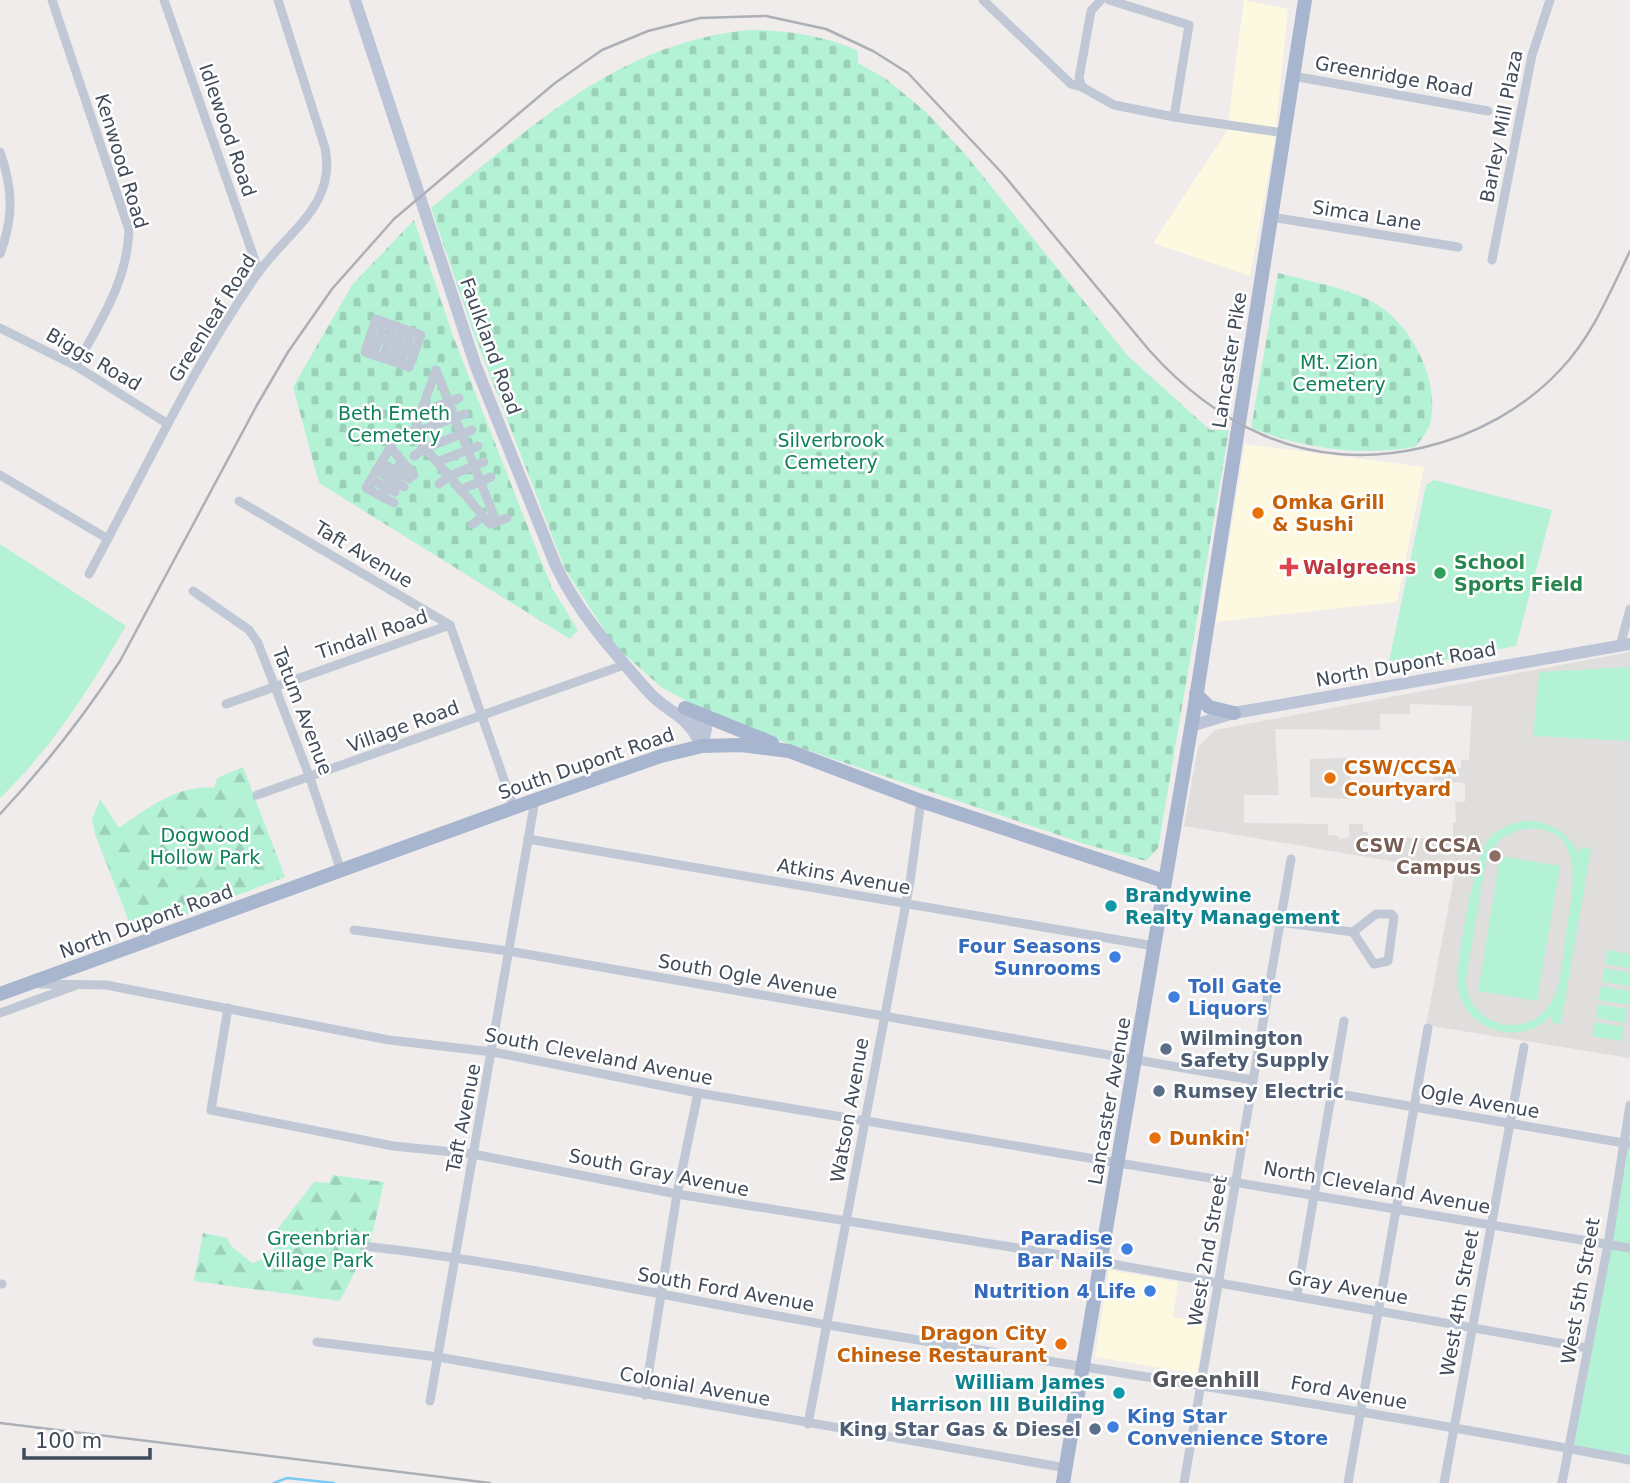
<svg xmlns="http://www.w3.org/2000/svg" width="1630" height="1483" font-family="'DejaVu Sans',sans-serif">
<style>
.commercial{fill:#fdf9e1}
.education{fill:#e0dddd;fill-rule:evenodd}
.green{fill:#b4f2d5;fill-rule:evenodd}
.forest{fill:url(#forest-firs)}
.cemetery{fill:url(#cemetery-stones)}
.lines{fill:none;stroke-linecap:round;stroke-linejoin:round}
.stream{stroke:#7cc9f4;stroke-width:2.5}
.street{stroke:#c0c8d5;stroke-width:9}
.secondary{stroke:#bcc5d7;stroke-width:12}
.primary{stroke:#a8b5ce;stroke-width:14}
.rail{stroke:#adafb7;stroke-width:2.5}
.food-dot{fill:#e8710a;stroke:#fff;stroke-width:2.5}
.health-dot{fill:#e0444e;stroke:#fff;stroke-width:2.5}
.leisure-dot{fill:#2e9e5b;stroke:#fff;stroke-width:2.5}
.education-dot{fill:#8d6e63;stroke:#fff;stroke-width:2.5}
.culture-dot{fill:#0f9aa8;stroke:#fff;stroke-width:2.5}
.shop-dot{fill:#3f7fe0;stroke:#fff;stroke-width:2.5}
.service-dot{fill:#5c6f8a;stroke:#fff;stroke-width:2.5}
.labels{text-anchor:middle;stroke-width:5;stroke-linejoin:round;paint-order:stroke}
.street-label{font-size:19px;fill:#424b5a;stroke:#fff}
.park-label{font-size:19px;fill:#0e8159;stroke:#fff}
.food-label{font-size:19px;font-weight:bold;fill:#c56008;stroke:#fff;text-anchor:start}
.leisure-label{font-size:19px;font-weight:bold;fill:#27864d;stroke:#fff;text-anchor:start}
.health-label{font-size:19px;font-weight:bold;fill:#be3a42;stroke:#fff;text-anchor:start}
.education-label{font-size:19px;font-weight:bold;fill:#785e54;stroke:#fff;text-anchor:end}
.culture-label{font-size:19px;font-weight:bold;fill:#0d838f;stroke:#fff;text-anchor:start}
.shop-label{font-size:19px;font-weight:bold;fill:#366cbe;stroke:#fff;text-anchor:end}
.service-label{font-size:19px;font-weight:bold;fill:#4e5e75;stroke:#fff;text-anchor:start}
.neighbourhood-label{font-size:21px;font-weight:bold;fill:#585a61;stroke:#fff}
</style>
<defs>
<pattern id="forest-firs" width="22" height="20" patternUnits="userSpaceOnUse" patternTransform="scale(1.75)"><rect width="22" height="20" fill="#b4f2d5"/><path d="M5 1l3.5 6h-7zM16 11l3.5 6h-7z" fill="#9cd1b9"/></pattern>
<pattern id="cemetery-stones" width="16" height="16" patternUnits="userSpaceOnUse" patternTransform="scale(1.75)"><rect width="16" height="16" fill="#b4f2d5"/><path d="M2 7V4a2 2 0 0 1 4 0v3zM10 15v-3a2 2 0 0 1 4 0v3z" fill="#9cd1b9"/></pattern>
</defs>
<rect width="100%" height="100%" fill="#efeceb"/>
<g class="commercial">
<path d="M1244,0L1288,9L1274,145L1250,276L1153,243L1227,131Z"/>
<path d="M1245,444L1424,467L1397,602L1216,622Z"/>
<path d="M1109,1270L1178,1282L1173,1317L1205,1322L1197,1374L1095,1357Z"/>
</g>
<g class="education">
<path d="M1630,652V1058L1426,1025L1455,872L1184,826L1198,747L1215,730ZM1410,704L1472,706L1469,760H1461V768H1450V761L1436,764L1434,774L1433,780L1465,783V802H1455L1456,823H1453V838H1368V832H1363V824H1349V837L1339,839L1338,836L1328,835V824L1244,823V795H1279L1275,729L1380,730V714H1410Z"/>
<path d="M1350,758L1351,799L1310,797V759Z"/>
</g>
<g class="green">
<path d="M1434,480L1552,510L1516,646L1387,671L1426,485Z"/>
<path d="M0,544L126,626C89,689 53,747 0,798Z"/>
<path d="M1629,667L1630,741L1533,736L1539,672Z"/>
<path d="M1524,821C1549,820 1568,832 1579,854L1581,847L1591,849L1561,1024L1551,1023V1016C1521,1047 1467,1032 1458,989C1454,968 1475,858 1487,841C1496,829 1510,824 1524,821ZM1519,830C1589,819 1573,891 1566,932C1561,964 1563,1012 1525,1023C1513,1027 1499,1025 1489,1019C1474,1010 1466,995 1466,979L1487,856L1501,839Z"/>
<path d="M1500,856L1560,866L1537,1001L1478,991Z"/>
<path d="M1607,950L1630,954V968L1605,964Z"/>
<path d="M1604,968L1630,973V986L1602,982Z"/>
<path d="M1601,986L1630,991L1628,1005L1598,1000Z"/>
<path d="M1598,1004L1627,1009L1625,1023L1596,1018Z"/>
<path d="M1595,1022L1624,1027L1621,1041L1592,1036Z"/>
<path d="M1622,1143L1630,1144V1460L1568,1448Z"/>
</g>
<g class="forest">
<path d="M243,767L285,877L140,932L132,929L95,834L92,819L100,799L119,828C146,809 179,784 214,788L217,778Z"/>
<path d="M332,1175L384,1182L371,1240L340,1301L194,1281L203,1233L227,1238L231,1246L252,1263L267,1258L274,1249L276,1231L314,1182L330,1183Z"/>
</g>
<g class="cemetery">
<path d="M748,30C786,30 821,35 857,50L858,63L886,79L926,112L965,154L1128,356L1210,430H1229L1158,848L1146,861L1085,844L727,723L661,687L614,645L565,569L474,334L431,208C531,128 615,44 748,30Z"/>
<path d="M414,220L453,336L538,553L552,588L578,630L570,639L319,483L293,387L352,285Z"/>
<path d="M1278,273C1309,281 1342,287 1371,301C1409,320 1439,377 1431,420C1429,431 1421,439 1415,447C1359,457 1304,448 1251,428Z"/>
</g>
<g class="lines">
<path class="stream" d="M274,1483L287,1478L334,1483"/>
<g class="street">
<path d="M52,0L129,230C127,283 100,321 76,366"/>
<path d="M164,0L259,272"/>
<path d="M983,0L1071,84L1082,87"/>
<path d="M1101,0L1091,11L1079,78L1082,87L1114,105L1174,117L1189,25L1109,0"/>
<path d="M1293,76L1488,111"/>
<path d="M1174,117L1284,133"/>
<path d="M0,152C13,189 14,217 0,254"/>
<path d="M1271,217L1458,247"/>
<path d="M1492,260L1532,55L1550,0"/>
<path d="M376,319L421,335L409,367L365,352Z"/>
<path d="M0,328L76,366L168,424"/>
<path d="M370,336L415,351"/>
<path d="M373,355L385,323"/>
<path d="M383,358L394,326"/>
<path d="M392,361L403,329"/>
<path d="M400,364L412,332"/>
<path d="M436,370L413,434L490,524L507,518"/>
<path d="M436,370L496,521"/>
<path d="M421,412L459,398"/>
<path d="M407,435L465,414"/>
<path d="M393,443L366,488L394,503"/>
<path d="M390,447L414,475"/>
<path d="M414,456L425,448L472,430"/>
<path d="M381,462L409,479"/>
<path d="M437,462L478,446"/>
<path d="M376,470L404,487"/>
<path d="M0,475L108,539"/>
<path d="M371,479L395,492"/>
<path d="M439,484L449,476L484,462"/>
<path d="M460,490L491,477"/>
<path d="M381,496L402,461"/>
<path d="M239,501L450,625L514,808"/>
<path d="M473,524L483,516"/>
<path d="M89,574C144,473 192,367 258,273C288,231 337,205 325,148L278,0"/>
<path d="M193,591L249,630L258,643L310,778L341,871"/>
<path d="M1620,646L1630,609"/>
<path d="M226,704L450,625"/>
<path d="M257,795L624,665"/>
<path d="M528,839L1154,946"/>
<path d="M1280,922L1353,932L1376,914H1391L1394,917L1388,961L1374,964L1353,932"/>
<path d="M354,930L508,951L1253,1080"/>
<path d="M41,984L106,985L389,1040L493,1052L698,1093L1630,1248"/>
<path d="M228,1008L211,1110L393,1146L473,1154L677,1194L1061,1255L1587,1348"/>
<path d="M0,1013L74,986"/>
<path d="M1333,1093L1630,1144"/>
<path d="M363,1246C519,1263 673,1298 828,1325C1095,1370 1363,1409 1630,1460"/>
<path d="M0,1284H2"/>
<path d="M1297,1295L1344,1021"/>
<path d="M317,1342L438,1357L1066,1468"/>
<path d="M645,1395L677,1194L698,1093"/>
<path d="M430,1401L535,800"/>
<path d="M808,1424L910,882L921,801"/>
<path d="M1184,1483L1291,859"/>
<path d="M1348,1483L1428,1028"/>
<path d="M1444,1483L1524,1047"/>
<path d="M1562,1483L1608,1244L1630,1105"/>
</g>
<g class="secondary">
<path d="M355,0L475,364L556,566C579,614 611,649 646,689C668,715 683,709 702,746"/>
<path d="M693,712L706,729L702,746"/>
<path d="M1191,726L1234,713L1630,644"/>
</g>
<g class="primary">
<path d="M1196,694L1209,707L1234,713"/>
<path d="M685,708L772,743"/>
<path d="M0,994L535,800L661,756L702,746L741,745L789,751L921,801L1164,881"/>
<path d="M1063,1483L1194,711L1305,0"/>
</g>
<g class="rail">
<path d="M0,814C45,766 84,716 120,661L257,405L288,352L332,289L394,219L555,83L602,50L648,31L700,18L766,16L826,29L873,51L908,73L1002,173L1149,350C1182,387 1219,416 1263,435C1362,479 1489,447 1561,369C1593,335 1610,292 1630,251"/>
<path d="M0,1423L490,1483"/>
</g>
</g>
<g class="food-dot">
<circle cx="1258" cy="513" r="7"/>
<circle cx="1330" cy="778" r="7"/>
<circle cx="1155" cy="1138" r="7"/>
<circle cx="1061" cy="1344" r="7"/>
</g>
<path class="health-dot" d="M1285.5 556.5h7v7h7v7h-7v7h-7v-7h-7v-7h7z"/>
<circle class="leisure-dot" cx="1440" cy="573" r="7"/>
<circle class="education-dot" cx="1495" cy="856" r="7"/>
<g class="culture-dot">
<circle cx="1111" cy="906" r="7"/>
<circle cx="1119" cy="1393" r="7"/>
</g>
<g class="shop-dot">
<circle cx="1115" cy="957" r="7"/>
<circle cx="1174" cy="997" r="7"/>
<circle cx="1127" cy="1249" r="7"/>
<circle cx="1150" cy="1291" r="7"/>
<circle cx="1113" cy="1427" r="7"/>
</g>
<g class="service-dot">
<circle cx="1166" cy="1049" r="7"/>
<circle cx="1159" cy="1091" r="7"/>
<circle cx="1095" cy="1429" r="7"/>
</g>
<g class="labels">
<g class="street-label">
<text transform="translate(1394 76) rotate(10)" y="7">Greenridge Road</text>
<text transform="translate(1501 126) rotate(-79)" y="7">Barley Mill Plaza</text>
<text transform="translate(228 130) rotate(71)" y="7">Idlewood Road</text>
<text transform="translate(122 161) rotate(73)" y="7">Kenwood Road</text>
<text transform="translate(1367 215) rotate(9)" y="7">Simca Lane</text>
<text transform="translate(212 318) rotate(-58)" y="7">Greenleaf Road</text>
<text transform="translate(491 346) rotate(70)" y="7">Faulkland Road</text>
<text transform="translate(94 359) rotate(30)" y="7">Biggs Road</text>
<text transform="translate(1229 360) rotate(-81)" y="7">Lancaster Pike</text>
<text transform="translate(364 554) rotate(31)" y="7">Taft Avenue</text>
<text transform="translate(372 634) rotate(-19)" y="7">Tindall Road</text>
<text transform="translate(1406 664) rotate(-10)" y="7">North Dupont Road</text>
<text transform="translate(303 711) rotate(69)" y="7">Tatum Avenue</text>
<text transform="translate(403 726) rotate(-20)" y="7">Village Road</text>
<text transform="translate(586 763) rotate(-19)" y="7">South Dupont Road</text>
<text transform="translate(844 876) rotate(10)" y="7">Atkins Avenue</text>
<text transform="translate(146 921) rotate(-20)" y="7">North Dupont Road</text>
<text transform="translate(748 976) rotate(10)" y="7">South Ogle Avenue</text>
<text transform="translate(599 1056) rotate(11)" y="7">South Cleveland Avenue</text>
<text transform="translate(1109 1101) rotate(-80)" y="7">Lancaster Avenue</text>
<text transform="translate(1480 1101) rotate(10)" y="7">Ogle Avenue</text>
<text transform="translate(849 1110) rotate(-80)" y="7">Watson Avenue</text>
<text transform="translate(463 1118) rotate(-79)" y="7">Taft Avenue</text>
<text transform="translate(659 1172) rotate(11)" y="7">South Gray Avenue</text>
<text transform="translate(1377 1187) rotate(10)" y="7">North Cleveland Avenue</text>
<text transform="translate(1207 1251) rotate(-80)" y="7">West 2nd Street</text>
<text transform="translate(1348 1287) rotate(10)" y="7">Gray Avenue</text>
<text transform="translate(726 1289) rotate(10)" y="7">South Ford Avenue</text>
<text transform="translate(1580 1291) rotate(-80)" y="7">West 5th Street</text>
<text transform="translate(1459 1303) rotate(-80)" y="7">West 4th Street</text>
<text transform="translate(695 1386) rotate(10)" y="7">Colonial Avenue</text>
<text transform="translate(1349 1392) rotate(10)" y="7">Ford Avenue</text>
</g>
<g class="park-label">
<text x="1339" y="369">Mt. Zion<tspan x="1339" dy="22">Cemetery</tspan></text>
<text x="394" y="420">Beth Emeth<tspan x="394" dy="22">Cemetery</tspan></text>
<text x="831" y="447">Silverbrook<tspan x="831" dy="22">Cemetery</tspan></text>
<text x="205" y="842">Dogwood<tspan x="205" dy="22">Hollow Park</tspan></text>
<text x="318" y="1245">Greenbriar<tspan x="318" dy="22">Village Park</tspan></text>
</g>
<g class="food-label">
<text x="1272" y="509">Omka Grill<tspan x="1272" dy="22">&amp; Sushi</tspan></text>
<text x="1344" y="774">CSW/CCSA<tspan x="1344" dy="22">Courtyard</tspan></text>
<text x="1169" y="1145">Dunkin'</text>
<text x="1047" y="1340" text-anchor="end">Dragon City<tspan x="1047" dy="22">Chinese Restaurant</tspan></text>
</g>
<g class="leisure-label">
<text x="1454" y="569">School<tspan x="1454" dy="22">Sports Field</tspan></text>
</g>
<g class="health-label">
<text x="1303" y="574">Walgreens</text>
</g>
<g class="education-label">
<text x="1481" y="852">CSW / CCSA<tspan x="1481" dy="22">Campus</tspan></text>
</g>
<g class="culture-label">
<text x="1125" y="902">Brandywine<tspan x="1125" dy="22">Realty Management</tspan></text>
<text x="1105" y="1389" text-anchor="end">William James<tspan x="1105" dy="22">Harrison III Building</tspan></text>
</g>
<g class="shop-label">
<text x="1101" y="953">Four Seasons<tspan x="1101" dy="22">Sunrooms</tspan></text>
<text x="1188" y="993" text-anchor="start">Toll Gate<tspan x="1188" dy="22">Liquors</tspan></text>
<text x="1113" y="1245">Paradise<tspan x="1113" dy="22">Bar Nails</tspan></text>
<text x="1136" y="1298">Nutrition 4 Life</text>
<text x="1127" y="1423" text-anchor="start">King Star<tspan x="1127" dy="22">Convenience Store</tspan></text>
</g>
<g class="service-label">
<text x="1180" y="1045">Wilmington<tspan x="1180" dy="22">Safety Supply</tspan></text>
<text x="1173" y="1098">Rumsey Electric</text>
<text x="1081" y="1436" text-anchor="end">King Star Gas &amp; Diesel</text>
</g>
<g class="neighbourhood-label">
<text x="1206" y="1387">Greenhill</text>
</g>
</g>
<path d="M24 1448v10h126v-10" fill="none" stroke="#424b5a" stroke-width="3.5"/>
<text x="35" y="1448" font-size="21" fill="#424b5a" stroke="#ffffff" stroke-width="5" paint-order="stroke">100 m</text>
</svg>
